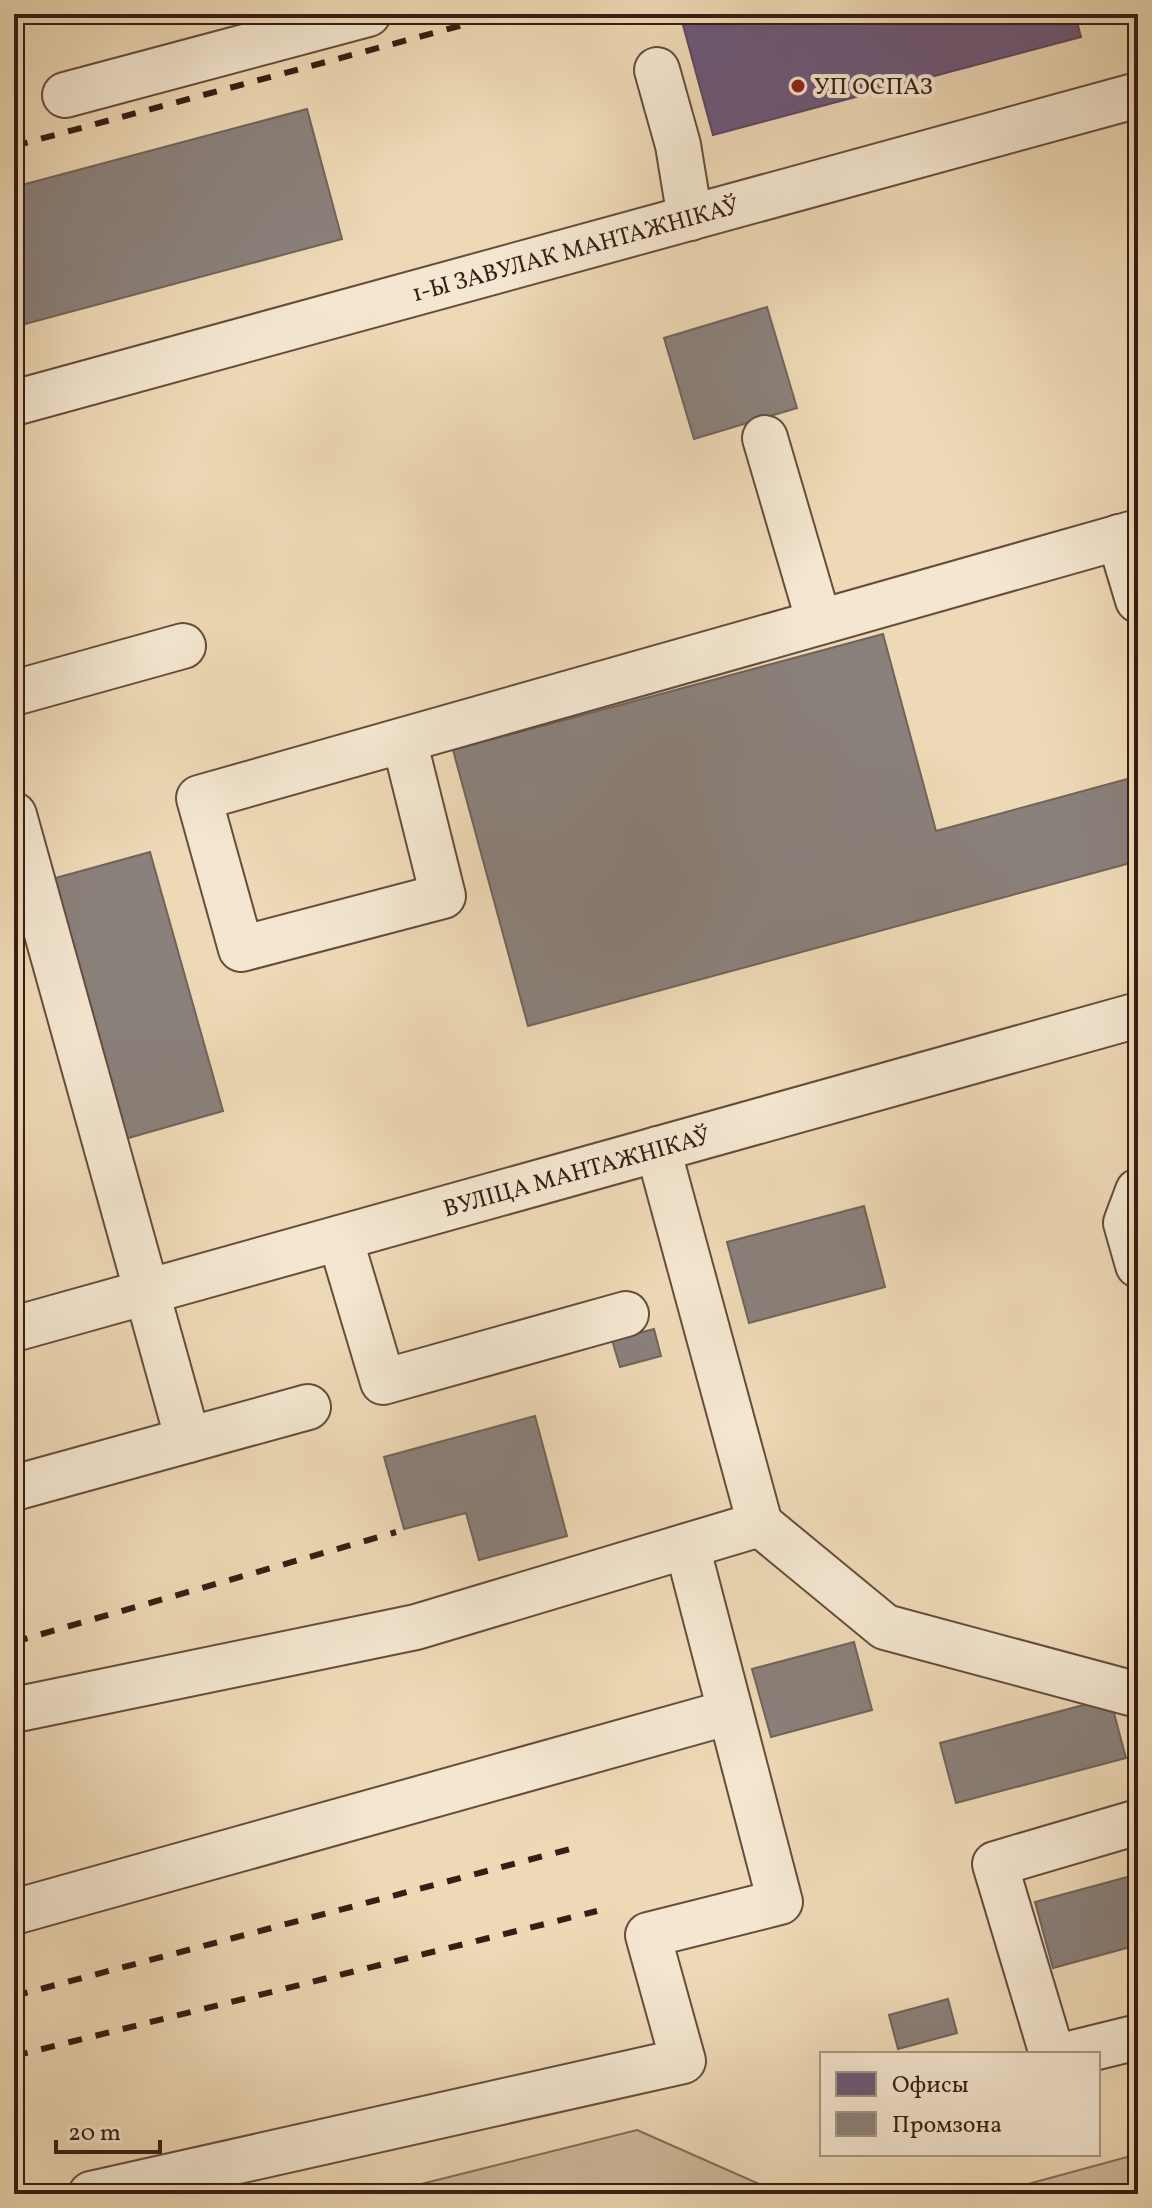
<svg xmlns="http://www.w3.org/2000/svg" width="1152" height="2208" font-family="Vollkorn,serif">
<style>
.green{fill:#cfb99a;stroke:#836b56;stroke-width:2}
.offices{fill:#6d597a;stroke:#5d475b;stroke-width:2}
.industry{fill:#8a817c;stroke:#71635c;stroke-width:2}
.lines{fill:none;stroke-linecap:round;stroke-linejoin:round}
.minor-casing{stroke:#654c3c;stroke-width:48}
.minor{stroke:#f4e6d0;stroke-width:44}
.rail{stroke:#371d13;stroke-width:6;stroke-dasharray:14 14;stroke-linecap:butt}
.poi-dot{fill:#8f2418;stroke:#f4e6d0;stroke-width:3}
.labels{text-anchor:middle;stroke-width:8;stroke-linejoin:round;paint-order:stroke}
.poi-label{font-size:24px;fill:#371d13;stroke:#f4e6d0;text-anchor:start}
.street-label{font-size:24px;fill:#371d13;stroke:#f4e6d0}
</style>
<rect width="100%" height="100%" fill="#eed9b6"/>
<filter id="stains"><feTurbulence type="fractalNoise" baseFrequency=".0025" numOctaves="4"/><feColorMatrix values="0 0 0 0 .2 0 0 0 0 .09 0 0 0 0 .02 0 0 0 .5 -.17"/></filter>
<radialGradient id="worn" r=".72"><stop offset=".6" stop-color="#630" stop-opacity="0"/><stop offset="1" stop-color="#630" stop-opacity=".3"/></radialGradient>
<g class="green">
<path d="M637,2130L782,2194H381Z"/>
<path d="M1138,2154V2194H991Z"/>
</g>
<path class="offices" d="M680,14H1075L1081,37L713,135Z"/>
<g class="industry">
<path d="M307,109L342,239L14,327V187Z"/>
<path d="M767,307L797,408L694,439L664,338Z"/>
<path d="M883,634L936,831L1138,776V861L528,1026L453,750Z"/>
<path d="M150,852L223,1111L125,1139L52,879Z"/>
<path d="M864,1206L885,1287L749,1323L727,1242Z"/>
<path d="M654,1329L661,1356L620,1367L612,1340Z"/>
<path d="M535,1416L567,1536L479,1560L466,1513L404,1529L384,1457Z"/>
<path d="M854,1642L872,1710L771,1737L752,1669Z"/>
<path d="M1110,1698L1126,1758L956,1803L940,1743Z"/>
<path d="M1138,1874V1945L1053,1968L1035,1902Z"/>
<path d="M948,1999L957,2033L898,2049L889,2015Z"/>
</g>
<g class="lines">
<defs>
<g id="minor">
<path d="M657,70L678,145L690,218"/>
<path d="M65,95L368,14"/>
<path id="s1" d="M14,403L1138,95"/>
<path d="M765,438L819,622"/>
<path d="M1119,537L1138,600"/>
<path d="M14,693L183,646"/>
<path d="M404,740L443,896L241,949L199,798L1138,532"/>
<path d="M14,815L188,1440L14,1488"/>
<path d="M1138,1191L1126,1223L1138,1265"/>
<path d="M340,1238L383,1382L626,1314"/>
<path id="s2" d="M14,1329L1138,1015"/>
<path d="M188,1440L308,1407"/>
<path d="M760,1524L885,1627L1138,1695"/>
<path d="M14,1710L416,1627L760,1524L658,1149"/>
<path d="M14,1912L730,1712"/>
<path d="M1052,2054L995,1864L1138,1822"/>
<path d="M1069,2054L1138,2037"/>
<path d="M91,2194L683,2061L648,1935L780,1902L687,1546"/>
</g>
</defs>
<use href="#minor" class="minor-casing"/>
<use href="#minor" class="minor"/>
<g class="rail">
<path d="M14,146L504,14"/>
<path d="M14,1642L396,1532"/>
<path d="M14,1996L570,1849"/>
<path d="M14,2056L597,1911"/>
</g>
</g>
<circle class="poi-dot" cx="798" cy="86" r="8"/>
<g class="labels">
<g class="poi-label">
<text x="814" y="94">УП ОСПАЗ</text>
</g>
<g class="street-label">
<text dy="8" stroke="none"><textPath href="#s1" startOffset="582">1-Ы ЗАВУЛАК МАНТАЖНІКАЎ</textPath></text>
<text dy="8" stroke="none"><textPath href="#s2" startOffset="584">ВУЛІЦА МАНТАЖНІКАЎ</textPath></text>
</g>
</g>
<rect width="1152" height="2208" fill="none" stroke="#eed9b6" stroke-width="48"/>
<rect x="16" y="16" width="1120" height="2176" fill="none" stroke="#371d13" stroke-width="4"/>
<rect x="24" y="24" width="1104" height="2160" fill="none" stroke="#371d13" stroke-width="2"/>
<rect x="820" y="2052" width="280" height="104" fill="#f4e6d0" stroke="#a89684" stroke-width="2"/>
<rect x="836" y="2072" width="40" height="24" fill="#6d597a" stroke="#a89684" stroke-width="2"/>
<text x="892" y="2092" font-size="24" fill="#371d13">Офисы</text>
<rect x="836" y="2112" width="40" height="24" fill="#8a817c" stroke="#a89684" stroke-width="2"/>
<text x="892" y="2132" font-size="24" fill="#371d13">Промзона</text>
<path d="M56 2140v12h104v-12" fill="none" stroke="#371d13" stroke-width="4"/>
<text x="68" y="2140" font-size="24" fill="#371d13" stroke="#f4e6d0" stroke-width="6" paint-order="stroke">20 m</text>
<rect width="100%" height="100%" filter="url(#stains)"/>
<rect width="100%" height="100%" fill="url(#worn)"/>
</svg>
